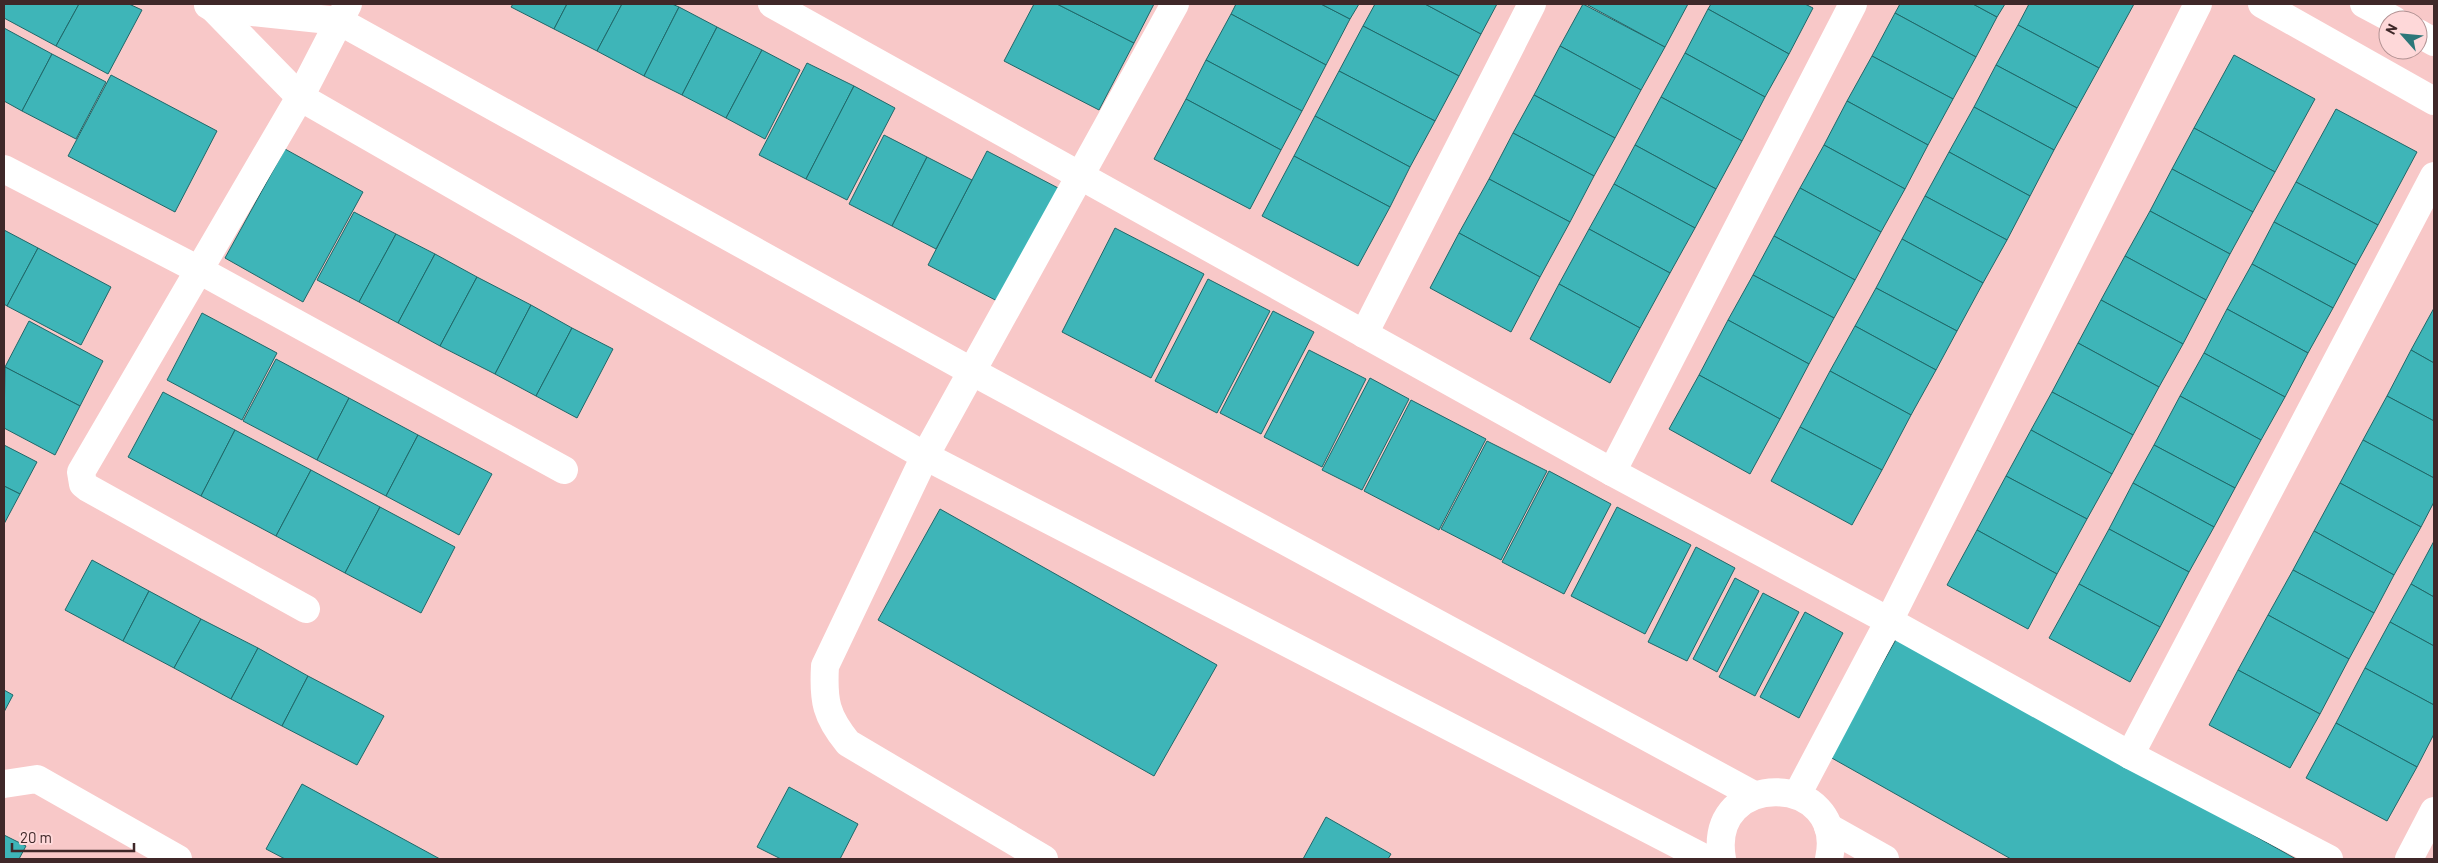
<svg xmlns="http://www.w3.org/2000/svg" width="2438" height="863" font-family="Barlow,sans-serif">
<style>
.building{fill:#3eb5b8;stroke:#1f6869}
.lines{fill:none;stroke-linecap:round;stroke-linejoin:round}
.minor{stroke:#fff;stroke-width:28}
</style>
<rect width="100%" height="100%" fill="#f8c8c8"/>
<g class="building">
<path d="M4,4H79L56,46L4,18Z"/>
<path d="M79,4H129L142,10L108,74L56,46Z"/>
<path d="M513,4H567L554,29L511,7Z"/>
<path d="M567,4H622L597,51L554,29Z"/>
<path d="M622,4H672L679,7L644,76L597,51Z"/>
<path d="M1034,4H1057L1134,43L1099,110L1004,61Z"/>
<path d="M1057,4H1154L1134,43Z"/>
<path d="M1236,4H1321L1350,19L1326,65L1231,14Z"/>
<path d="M1321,4H1359L1350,19Z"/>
<path d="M1375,4H1425L1481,34L1459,76L1363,26Z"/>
<path d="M1425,4H1497L1481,34Z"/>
<path d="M1583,4L1665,47L1641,90L1560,46Z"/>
<path d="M1586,4H1688L1665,47Z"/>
<path d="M1711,4H1805L1813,8L1789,54L1708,9Z"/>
<path d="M1900,4H1973L1997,17L1976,57L1895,13Z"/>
<path d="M1973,4H2005L1997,17Z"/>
<path d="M2029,4H2134L2099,68L2018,25Z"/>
<path d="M679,7L717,27L682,95L644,76Z"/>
<path d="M1708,9L1789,54L1765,97L1685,53Z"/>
<path d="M1895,13L1976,57L1953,99L1872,56Z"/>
<path d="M1231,14L1326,65L1302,111L1206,60Z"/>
<path d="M2018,25L2099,68L2077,108L1996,65Z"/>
<path d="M1363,26L1459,76L1435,121L1339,71Z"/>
<path d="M717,27L762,50L726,118L682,95Z"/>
<path d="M4,28L52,54L22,111L4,101Z"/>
<path d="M1560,46L1641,90L1615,138L1534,95Z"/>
<path d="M762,50L800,70L765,139L726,118Z"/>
<path d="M1685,53L1765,97L1742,141L1661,97Z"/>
<path d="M52,54L106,82L76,139L22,111Z"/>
<path d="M2234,55L2315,99L2275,172L2194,128Z"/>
<path d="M1872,56L1953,99L1928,145L1847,101Z"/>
<path d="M1206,60L1302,111L1281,150L1186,99Z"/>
<path d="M807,63L854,86L806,179L759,155Z"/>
<path d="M1996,65L2077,108L2054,150L1974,107Z"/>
<path d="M1339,71L1435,121L1410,167L1315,116Z"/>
<path d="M111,75L217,131L175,212L68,156Z"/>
<path d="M854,86L895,108L847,200L806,179Z"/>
<path d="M1534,95L1615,138L1594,176L1513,133Z"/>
<path d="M1661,97L1742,141L1716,189L1635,145Z"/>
<path d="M1186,99L1281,150L1250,209L1154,159Z"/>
<path d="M1847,101L1928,145L1905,189L1824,145Z"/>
<path d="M1974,107L2054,150L2030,196L1949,152Z"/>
<path d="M2336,109L2417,152L2378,225L2296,182Z"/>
<path d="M1315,116L1410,167L1390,207L1294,156Z"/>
<path d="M2194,128L2275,172L2253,212L2172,169Z"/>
<path d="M1513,133L1594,176L1570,222L1489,179Z"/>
<path d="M884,135L927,157L892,226L849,204Z"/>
<path d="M1635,145L1716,189L1695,228L1614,184Z"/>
<path d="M1824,145L1905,189L1881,232L1800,188Z"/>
<path d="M285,149L363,192L303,302L225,258Z"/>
<path d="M987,151L1060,189L1001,303L928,265Z"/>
<path d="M1949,152L2030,196L2007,240L1925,196Z"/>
<path d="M1294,156L1390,207L1358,266L1262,216Z"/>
<path d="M927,157L972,180L936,249L892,226Z"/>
<path d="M2172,169L2253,212L2230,254L2150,211Z"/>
<path d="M1489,179L1570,222L1540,277L1459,233Z"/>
<path d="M2296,182L2378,225L2356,265L2274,222Z"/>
<path d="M1614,184L1695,228L1670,273L1589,229Z"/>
<path d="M1800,188L1881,232L1855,280L1774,236Z"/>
<path d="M1925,196L2007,240L1983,283L1902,239Z"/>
<path d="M2150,211L2230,254L2206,300L2125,256Z"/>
<path d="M354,212L396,234L359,302L317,280Z"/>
<path d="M2274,222L2356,265L2333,308L2252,264Z"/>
<path d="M1115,228L1204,274L1151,378L1062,332Z"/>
<path d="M1589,229L1670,273L1640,328L1559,284Z"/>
<path d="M4,230L38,248L7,306L4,304Z"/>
<path d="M1459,233L1540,277L1511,332L1430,288Z"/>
<path d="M396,234L435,254L398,323L359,302Z"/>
<path d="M1774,236L1855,280L1834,318L1753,275Z"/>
<path d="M1902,239L1983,283L1957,331L1876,288Z"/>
<path d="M38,248L111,287L81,345L7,306Z"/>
<path d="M435,254L477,277L440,346L398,323Z"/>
<path d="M2125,256L2206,300L2183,344L2101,300Z"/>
<path d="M2252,264L2333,308L2308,353L2227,309Z"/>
<path d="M1753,275L1834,318L1809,364L1728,320Z"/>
<path d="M477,277L531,305L495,374L440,346Z"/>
<path d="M1208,279L1270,311L1217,413L1155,381Z"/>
<path d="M1559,284L1640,328L1610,383L1530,339Z"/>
<path d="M1876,288L1957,331L1936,370L1855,326Z"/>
<path d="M2101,300L2183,344L2159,387L2078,343Z"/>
<path d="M531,305L572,328L536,396L495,374Z"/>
<path d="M2434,308V363L2411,350Z"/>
<path d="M2227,309L2308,353L2285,397L2204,353Z"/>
<path d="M1273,311L1314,332L1261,434L1220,413Z"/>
<path d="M202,313L277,353L242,420L167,380Z"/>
<path d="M1728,320L1809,364L1780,419L1699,375Z"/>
<path d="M29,321L103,361L80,406L5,367Z"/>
<path d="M1855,326L1936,370L1911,415L1830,371Z"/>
<path d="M572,328L613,349L577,418L536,396Z"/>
<path d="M2078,343L2159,387L2133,435L2052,392Z"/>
<path d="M1309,350L1366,379L1322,467L1264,437Z"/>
<path d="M2411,350L2434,363V421L2387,396Z"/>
<path d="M2204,353L2285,397L2261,440L2180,396Z"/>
<path d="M276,359L349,398L317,460L243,421Z"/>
<path d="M5,367L80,406L55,455L4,428Z"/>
<path d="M1830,371L1911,415L1882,470L1800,427Z"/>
<path d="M1699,375L1780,419L1750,474L1669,429Z"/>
<path d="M1370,378L1409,399L1362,490L1322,470Z"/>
<path d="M163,392L235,430L201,496L128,457Z"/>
<path d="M2052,392L2133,435L2112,474L2031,430Z"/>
<path d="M2180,396L2261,440L2235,488L2154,445Z"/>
<path d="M2387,396L2434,421V478L2363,440Z"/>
<path d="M349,398L418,435L386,496L317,460Z"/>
<path d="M1411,400L1486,439L1439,530L1364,491Z"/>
<path d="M1800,427L1882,470L1852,525L1771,481Z"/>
<path d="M235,430L311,470L276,536L201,496Z"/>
<path d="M2031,430L2112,474L2087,519L2006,476Z"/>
<path d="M418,435L492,474L459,535L386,496Z"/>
<path d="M2363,440L2434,478V502L2421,527L2340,483Z"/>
<path d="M1487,441L1547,471L1501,560L1441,529Z"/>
<path d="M4,445L37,462L20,494L4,486Z"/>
<path d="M2154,445L2235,488L2214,527L2133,483Z"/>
<path d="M311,470L380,507L345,573L276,536Z"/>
<path d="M1549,471L1611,504L1564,594L1502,562Z"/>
<path d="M2006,476L2087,519L2057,574L1977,530Z"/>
<path d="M2133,483L2214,527L2189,572L2109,529Z"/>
<path d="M2340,483L2421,527L2394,575L2314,531Z"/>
<path d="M4,486L20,494L4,524Z"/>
<path d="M380,507L455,547L421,613L345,573Z"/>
<path d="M1617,507L1691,545L1645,634L1571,596Z"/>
<path d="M940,509L1217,665L1154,776L878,620Z"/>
<path d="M2109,529L2189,572L2160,627L2079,584Z"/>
<path d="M1977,530L2057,574L2028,629L1947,585Z"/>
<path d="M2314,531L2394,575L2374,613L2293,570Z"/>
<path d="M2434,541V597L2411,584Z"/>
<path d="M1696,547L1735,568L1687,661L1648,642Z"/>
<path d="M92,560L149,591L123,641L65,610Z"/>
<path d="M2293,570L2374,613L2349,659L2268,615Z"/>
<path d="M1735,578L1759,591L1717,672L1693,659Z"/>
<path d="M2079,584L2160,627L2130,682L2049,638Z"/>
<path d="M2411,584L2434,597V646L2390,622Z"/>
<path d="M149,591L201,619L174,668L123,641Z"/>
<path d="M1763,593L1799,612L1755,696L1719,677Z"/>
<path d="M1805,612L1843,633L1799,718L1760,697Z"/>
<path d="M2268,615L2349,659L2320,714L2238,670Z"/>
<path d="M201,619L258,648L231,699L174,668Z"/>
<path d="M2390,622L2434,646V705L2365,668Z"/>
<path d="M1898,636L2296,859H2011L1830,757Z"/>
<path d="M258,648L308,676L282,726L231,699Z"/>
<path d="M2365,668L2434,705V734L2417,767L2336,723Z"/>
<path d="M2238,670L2320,714L2290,768L2209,725Z"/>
<path d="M308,676L384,716L357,765L282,726Z"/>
<path d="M4,690L13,695L4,712Z"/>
<path d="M2336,723L2417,767L2387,821L2306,778Z"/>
<path d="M302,784L440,859H285L266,849Z"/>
<path d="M789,787L858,824L840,859H781L757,847Z"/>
<path d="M1326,817L1391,854L1388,859H1303Z"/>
<path d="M4,835L26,846L19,859H4Z"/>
</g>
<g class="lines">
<g class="minor">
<path d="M772,4L1612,472L1889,621L2130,755L2329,859"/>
<path d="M2262,4L2434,101"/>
<path d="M2364,4L2394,20"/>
<path d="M208,5L213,8L300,97L925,456L1706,859"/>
<path d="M213,8L339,21L971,371L1754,795"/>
<path d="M2418,33L2434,42"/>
<path d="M4,169L199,270L564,470"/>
<path d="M1364,334L1532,4"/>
<path d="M1612,472L1853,4"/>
<path d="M306,609L88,488L83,484L81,472L300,97L348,4"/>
<path d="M2130,755L2434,176"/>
<path d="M4,784L37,779L178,859"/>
<path d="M1797,795L1889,621L2198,4"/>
<path d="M1828,827L1885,859"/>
<path d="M1044,859L848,743C826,716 823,701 825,666L925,456L1175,4"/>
<path d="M1722,859C1706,768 1848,772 1829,859"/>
<path d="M2409,859L2434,811"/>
</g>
</g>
<rect width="2438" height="863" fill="none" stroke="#3f2829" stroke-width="10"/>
<g transform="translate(2403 35) rotate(297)"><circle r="24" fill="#fed8d9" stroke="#b29293"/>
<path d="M0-4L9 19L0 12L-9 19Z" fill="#2d7779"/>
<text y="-8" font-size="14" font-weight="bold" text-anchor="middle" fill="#3f2829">N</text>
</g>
<path d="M12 843v8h122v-8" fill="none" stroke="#3f2829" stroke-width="2.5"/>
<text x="20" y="843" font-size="15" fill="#3f2829" stroke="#fed8d9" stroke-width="4" paint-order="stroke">20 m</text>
</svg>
